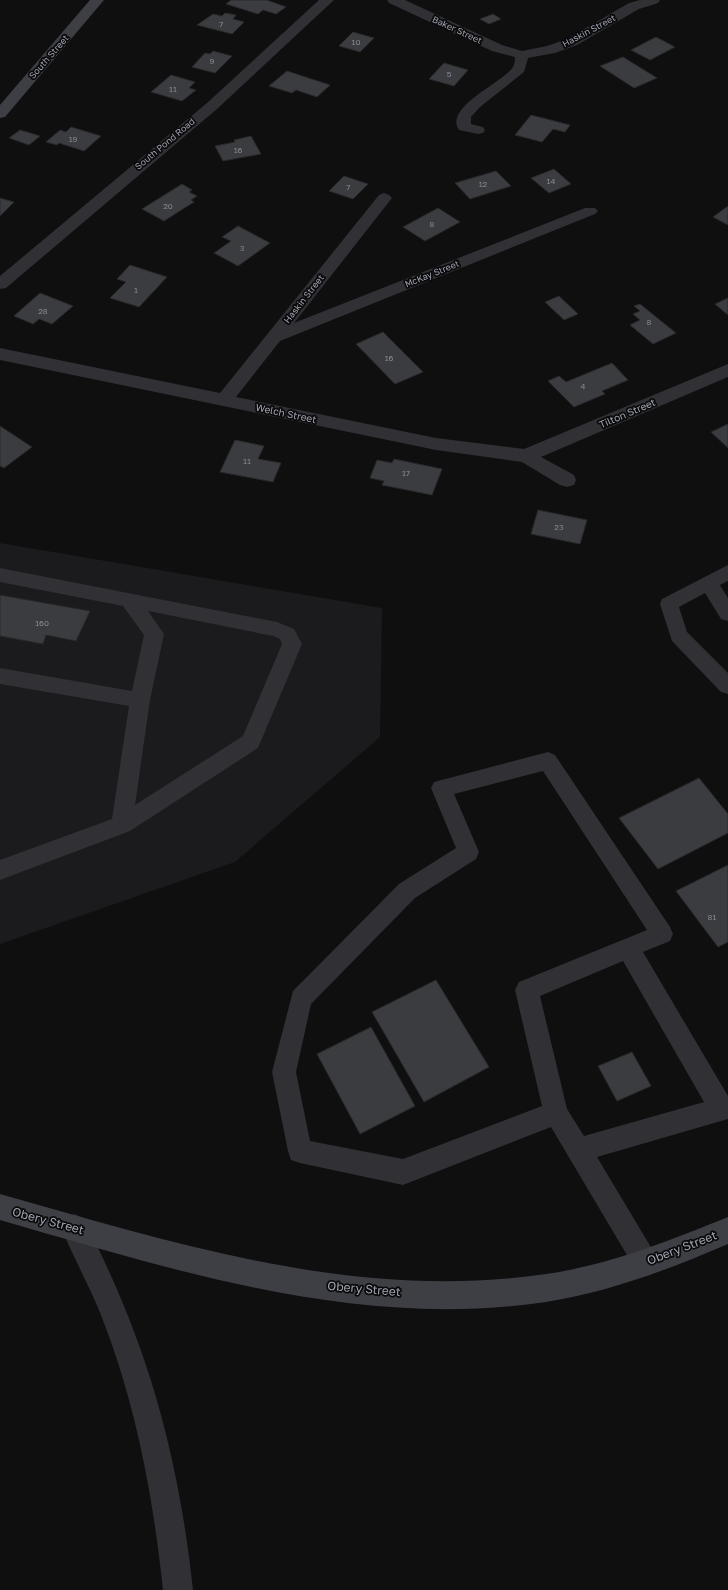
<svg xmlns="http://www.w3.org/2000/svg" width="728" height="1590" font-family="'Golos Text',sans-serif">
<style>
.built{fill:#1b1b1d}
.building{fill:#3b3c40;stroke:#29292c}
.lines{fill:none;stroke-linecap:round;stroke-linejoin:round}
.lane{fill:#303035;fill-rule:evenodd}
.street{fill:#303035;fill-rule:evenodd}
.secondary{fill:#3e3f45;fill-rule:evenodd}
.labels{text-anchor:middle;stroke-width:3.5;stroke-linejoin:round;paint-order:stroke}
.number-label{font-size:8px;fill:#878995}
.far-street-label{font-size:9px;fill:#a0a3b1;stroke:#0a0a0b}
.street-label{font-size:10px;fill:#a0a3b1;stroke:#0a0a0b}
.near-street-label{font-size:12px;fill:#a0a3b1;stroke:#0a0a0b}
</style>
<rect width="100%" height="100%" fill="#0f0f10"/>
<path class="built" d="M0,543L382,608L380,737L235,862L0,944Z"/>
<g class="building">
<path d="M231,0H267L286,7L276,14L263,10L258,14L226,4Z"/>
<path d="M225,13L236,15L233,19L244,22L232,34L197,25L213,14L222,16Z"/>
<path d="M493,14L501,19L489,24L480,19Z"/>
<path d="M353,32L374,38L360,52L339,46Z"/>
<path d="M656,37L675,47L650,60L631,50Z"/>
<path d="M213,51L232,56L215,73L192,67L205,53L210,54Z"/>
<path d="M623,57L657,78L634,88L600,66Z"/>
<path d="M444,63L468,70L454,86L429,79Z"/>
<path d="M287,71L330,85L317,97L296,90L292,93L269,86Z"/>
<path d="M171,75L195,82L189,88L196,90L182,101L151,92Z"/>
<path d="M531,115L570,125L565,132L553,129L542,142L515,135Z"/>
<path d="M71,127L101,136L84,151L59,143L57,145L46,142L60,130L66,132Z"/>
<path d="M20,130L40,136L29,145L9,138Z"/>
<path d="M251,136L261,154L223,161L215,146L235,142L234,140Z"/>
<path d="M554,169L571,184L549,193L531,178Z"/>
<path d="M496,171L511,186L470,199L455,183Z"/>
<path d="M344,176L368,184L353,199L329,191Z"/>
<path d="M182,184L192,190L189,192L197,196L191,200L194,202L164,221L142,209Z"/>
<path d="M0,198L14,202L0,216Z"/>
<path d="M728,206V225L713,217Z"/>
<path d="M438,208L460,222L425,241L403,227Z"/>
<path d="M238,226L270,243L238,266L214,253L231,241L222,237Z"/>
<path d="M130,265L167,277L139,307L110,298L126,282L117,279Z"/>
<path d="M40,293L73,306L52,324L39,319L33,324L14,316Z"/>
<path d="M559,296L578,314L564,320L545,302Z"/>
<path d="M728,298V315L715,304Z"/>
<path d="M640,304L676,333L653,344L630,325L640,320L633,314L640,311L634,306Z"/>
<path d="M383,332L423,372L395,384L356,344Z"/>
<path d="M612,363L628,380L602,391L605,394L574,407L548,381L559,376L566,382Z"/>
<path d="M728,424V448L711,432Z"/>
<path d="M0,426L32,447L4,468L0,466Z"/>
<path d="M235,440L264,446L258,459L281,463L273,482L220,472Z"/>
<path d="M394,459L442,469L432,495L382,485L384,481L370,478L377,460L392,463Z"/>
<path d="M538,510L587,520L580,544L531,534Z"/>
<path d="M0,595L90,611L76,641L46,635L43,644L0,636Z"/>
<path d="M699,778L728,814V833L658,869L619,818Z"/>
<path d="M728,865V942L718,947L676,891Z"/>
<path d="M436,980L489,1067L424,1102L372,1012Z"/>
<path d="M371,1027L415,1106L360,1134L317,1054Z"/>
<path d="M632,1052L651,1086L617,1101L598,1066Z"/>
</g>
<g class="lines">
<g class="lane">
<path d="M522,51L529,55L524,72L480,107L471,117V124L483,127L485,130L483,133L478,134L459,130C443,107 504,82 513,67C515,64 515,58 515,55Z"/>
<path d="M728,565V581L720,585L728,598V621L721,619L705,593L679,607L687,632L728,673V694L721,692L672,641L660,604L662,599Z"/>
<path d="M0,568L277,622L294,629L302,644L258,748L130,831L0,880V860L112,819L129,706L0,684V668L132,691L144,635L123,606L0,582ZM148,611L273,636L280,639L282,644L243,736L135,805L150,700L164,634Z"/>
<path d="M548,752L555,755L670,927L673,934L670,941L643,952L728,1096V1119L597,1157L655,1254L659,1263L655,1272L646,1276L637,1272L551,1127L403,1185L300,1163L291,1160L288,1151L272,1072L293,991L399,884L456,848L431,788L434,782ZM543,771L647,930L519,982L515,990L542,1106L403,1159L310,1141L296,1072L311,1004L415,898L476,859L479,852L454,794ZM623,961L704,1102L584,1136L567,1109L540,996Z"/>
</g>
<g class="street">
<path d="M319,0H334L217,109L6,288L0,289V276L207,103Z"/>
<path d="M387,0H405L502,45L522,51L547,46L567,39L629,3L640,0H660L658,3L639,9L577,45L555,53L522,59L492,51L389,3Z"/>
<path d="M384,193L389,195L392,198L294,323L585,208H595L598,211L595,214L280,341L236,397L436,438L524,449L728,364V377L541,457L574,475L576,480L574,485L567,487L560,485L522,462L436,450L0,360V348L220,393L379,195Z"/>
<path d="M74,1214L83,1218C147,1341 178,1452 193,1590H163C153,1496 136,1404 101,1315C89,1285 73,1257 61,1227L65,1218Z"/>
</g>
<g class="secondary">
<path d="M90,0H104L5,117L0,118V105Z"/>
<path d="M0,1194C177,1244 359,1302 546,1274C609,1265 669,1241 728,1217V1244C670,1269 609,1292 546,1302C359,1330 177,1271 0,1220Z"/>
</g>
</g>
<g class="labels">
<g class="number-label">
<text x="221" y="27">7</text>
<text x="356" y="45">10</text>
<text x="212" y="64">9</text>
<text x="449" y="77">5</text>
<text x="173" y="92">11</text>
<text x="73" y="142">19</text>
<text x="238" y="153">16</text>
<text x="551" y="184">14</text>
<text x="483" y="187">12</text>
<text x="348" y="190">7</text>
<text x="168" y="209">20</text>
<text x="432" y="227">8</text>
<text x="242" y="251">3</text>
<text x="136" y="293">1</text>
<text x="43" y="314">28</text>
<text x="649" y="325">8</text>
<text x="389" y="361">16</text>
<text x="583" y="389">4</text>
<text x="247" y="464">11</text>
<text x="406" y="476">17</text>
<text x="559" y="530">23</text>
<text x="42" y="626">160</text>
<text x="712" y="920">81</text>
</g>
<g class="far-street-label">
<text transform="translate(457 30) rotate(25)" y="3">Baker Street</text>
<text transform="translate(589 31) rotate(-28)" y="3">Haskin Street</text>
<text transform="translate(49 57) rotate(-49)" y="3">South Street</text>
<text transform="translate(165 144) rotate(-40)" y="3">South Pond Road</text>
<text transform="translate(432 274) rotate(-22)" y="3">McKay Street</text>
<text transform="translate(304 299) rotate(-52)" y="3">Haskin Street</text>
</g>
<g class="street-label">
<text transform="translate(286 413) rotate(12)" y="4">Welch Street</text>
<text transform="translate(627 413) rotate(-23)" y="4">Tilton Street</text>
</g>
<g class="near-street-label">
<text transform="translate(48 1221) rotate(15)" y="4">Obery Street</text>
<text transform="translate(682 1248) rotate(-21)" y="4">Obery Street</text>
<text transform="translate(364 1289) rotate(5)" y="4">Obery Street</text>
</g>
</g>
</svg>
